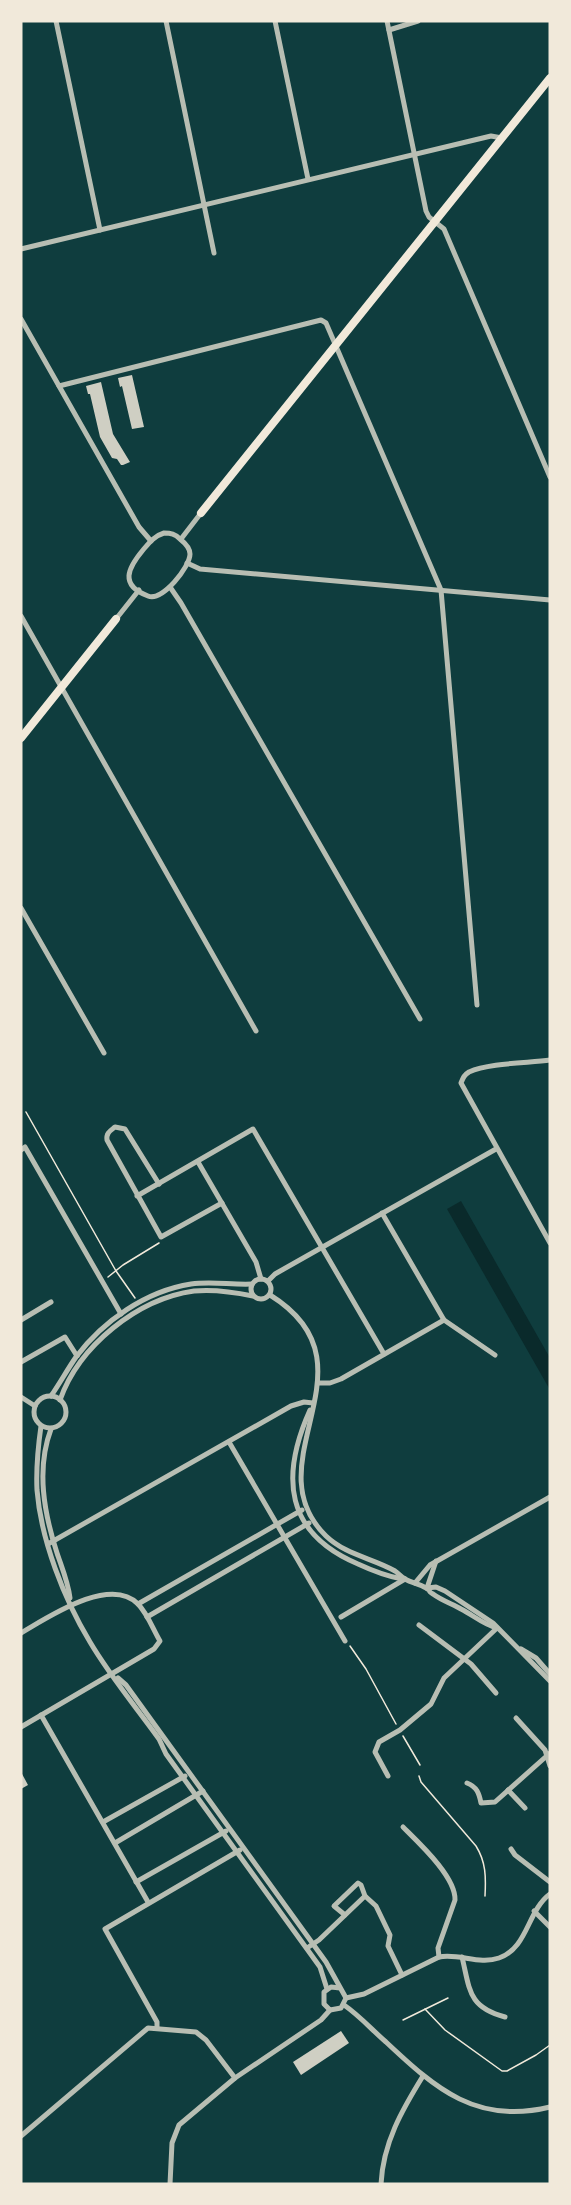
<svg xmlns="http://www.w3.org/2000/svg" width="571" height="2205" font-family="Raleway,sans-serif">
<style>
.water{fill:#0a2a2b}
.building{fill:#cfcfc3}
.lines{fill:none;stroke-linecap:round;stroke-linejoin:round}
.path{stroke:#f1e9da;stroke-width:1.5}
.minor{stroke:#b8beb3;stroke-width:5}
.secondary{stroke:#f1e9da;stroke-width:8}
</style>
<rect width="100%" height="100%" fill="#0f3d3e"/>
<path class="water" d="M461,1201L550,1358V1390L447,1209Z"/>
<g class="building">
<path d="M132,375L144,427L132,429L122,386L120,387L118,378Z"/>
<path d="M101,382L113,434L130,462L123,465H121L117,459L112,458L100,437L90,394H88L86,386Z"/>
<path d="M21,1772L28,1785L21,1789Z"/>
<path d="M341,2031L349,2043L301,2075L293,2062Z"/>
</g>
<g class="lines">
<g class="path">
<path d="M26,1112L116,1271L135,1298"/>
<path d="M108,1277L123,1265L159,1243"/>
<path d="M350,1646L366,1669L396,1724"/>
<path d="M403,1736L420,1765"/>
<path d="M419,1776L421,1782L476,1846C486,1862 486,1877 485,1896"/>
<path d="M425,2009L445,2030L502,2071H507L536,2055L550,2045"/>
<path d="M403,2020L448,1998"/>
</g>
<g class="minor">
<path d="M56,21L100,230"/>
<path d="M166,21L214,253"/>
<path d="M275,21L308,179"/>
<path d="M387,21L426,211L429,217L444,229L550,477"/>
<path d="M389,30L418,21"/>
<path d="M21,249L491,136L502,138"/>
<path d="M21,319L139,527L151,541"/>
<path d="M59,386L321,320L326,323L441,590L477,1005"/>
<path d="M164,533C171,533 175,534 180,539C185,543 190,548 190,554C190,567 162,602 148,596C119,585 128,568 143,550C149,543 154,536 164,533Z"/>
<path d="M181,539L201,513"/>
<path d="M187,563L200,569L550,600"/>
<path d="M170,587L181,603L420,1019"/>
<path d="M21,616L256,1031"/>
<path d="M116,619L139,590"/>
<path d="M21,908L104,1053"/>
<path d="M550,1060C528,1063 489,1063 469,1072C464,1075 463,1078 461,1083L550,1243"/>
<path d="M21,1150L25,1147L121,1314"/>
<path d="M198,1162L256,1262L261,1279"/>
<path d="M159,1184L125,1129L115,1127C110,1131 106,1133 107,1140L161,1237L222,1203"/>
<path d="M137,1196L253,1129L384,1354"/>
<path d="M382,1213L444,1320L495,1355"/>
<circle cx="261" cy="1289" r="10"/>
<path d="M268,1281L275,1274L496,1149"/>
<path d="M270,1295C383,1365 250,1462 326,1536C346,1555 372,1558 395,1571C398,1573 401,1577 405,1579C412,1583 420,1584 426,1588C433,1592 426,1590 433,1594C441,1600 452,1604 461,1609C473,1615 484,1625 497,1628"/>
<path d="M21,1320L51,1302"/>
<path d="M21,1362L65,1337L77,1356"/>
<path d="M318,1383H330L341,1379L444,1320"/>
<circle cx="50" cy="1412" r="16"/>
<path d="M51,1396C60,1383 67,1370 76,1357C103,1321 146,1291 191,1284C212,1281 231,1285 252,1284"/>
<path d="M21,1397L35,1406"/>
<path d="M60,1400C79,1346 137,1299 194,1291C214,1289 234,1292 253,1296"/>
<path d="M310,1410C280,1477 285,1533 358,1564C373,1571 386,1576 402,1579"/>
<path d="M41,1426C38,1447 36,1469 37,1490C41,1540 64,1599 90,1642C110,1676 136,1707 159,1739L166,1754L320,1967L327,1989"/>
<path d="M51,1429C36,1469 44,1513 57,1553C62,1568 68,1582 70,1598"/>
<path d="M229,1442L345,1641"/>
<path d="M48,1544L291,1406L304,1402L313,1403"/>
<path d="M415,1583L430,1565L550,1497"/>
<path d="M427,1588L436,1587L445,1591L493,1623L550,1681"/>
<path d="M427,1588L436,1561"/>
<path d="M138,1604L302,1510"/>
<path d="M147,1617L309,1523"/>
<path d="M341,1617L405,1579"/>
<path d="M419,1625L471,1664L496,1693"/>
<path d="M21,1633C47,1618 110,1575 138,1604C147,1613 153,1629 160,1641L154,1649L21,1727"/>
<path d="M521,1649L536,1658L550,1674"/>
<path d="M118,1678L126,1685L326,1962L346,1998L341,2008L330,2010L324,2004V1992L331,1987L340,1988"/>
<path d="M41,1715L148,1902"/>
<path d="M516,1718L545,1750L550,1766"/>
<path d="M388,1776L375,1752L379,1742L400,1730L431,1704L444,1678L497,1628"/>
<path d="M467,1783C477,1787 479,1793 481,1803L495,1802L550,1753"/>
<path d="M508,1790L525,1808"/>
<path d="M103,1822L185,1776"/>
<path d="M403,1827C419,1843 456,1877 455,1900L438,1948L439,1957"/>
<path d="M115,1843L203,1791"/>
<path d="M511,1849L515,1855L550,1882"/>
<path d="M136,1882L226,1831"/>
<path d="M534,1911L550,1927"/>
<path d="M345,1915L334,1906L358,1883L361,1885L365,1896"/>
<path d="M307,1948L319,1940L365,1896L376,1906L390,1935L388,1946L402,1975"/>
<path d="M462,1957C470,1990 468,2007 505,2017"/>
<path d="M346,1998L364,1994L439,1957C459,1953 479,1965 499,1958C528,1948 527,1911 550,1894"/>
<path d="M344,2005C360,2016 372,2030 386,2042C436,2089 477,2125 550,2107"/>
<path d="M157,2028V2022L105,1929L240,1850"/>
<path d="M21,2136L148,2028L196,2032L206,2040L235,2078"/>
<path d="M170,2184L172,2143L179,2125L235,2078L321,2020L330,2010"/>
<path d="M381,2184C383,2143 402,2110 423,2076"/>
</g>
<g class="secondary">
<path d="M201,513L550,78"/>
<path d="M21,738L116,619"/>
</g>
</g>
<rect width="571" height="2205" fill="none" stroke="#f1e9da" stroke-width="45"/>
</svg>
